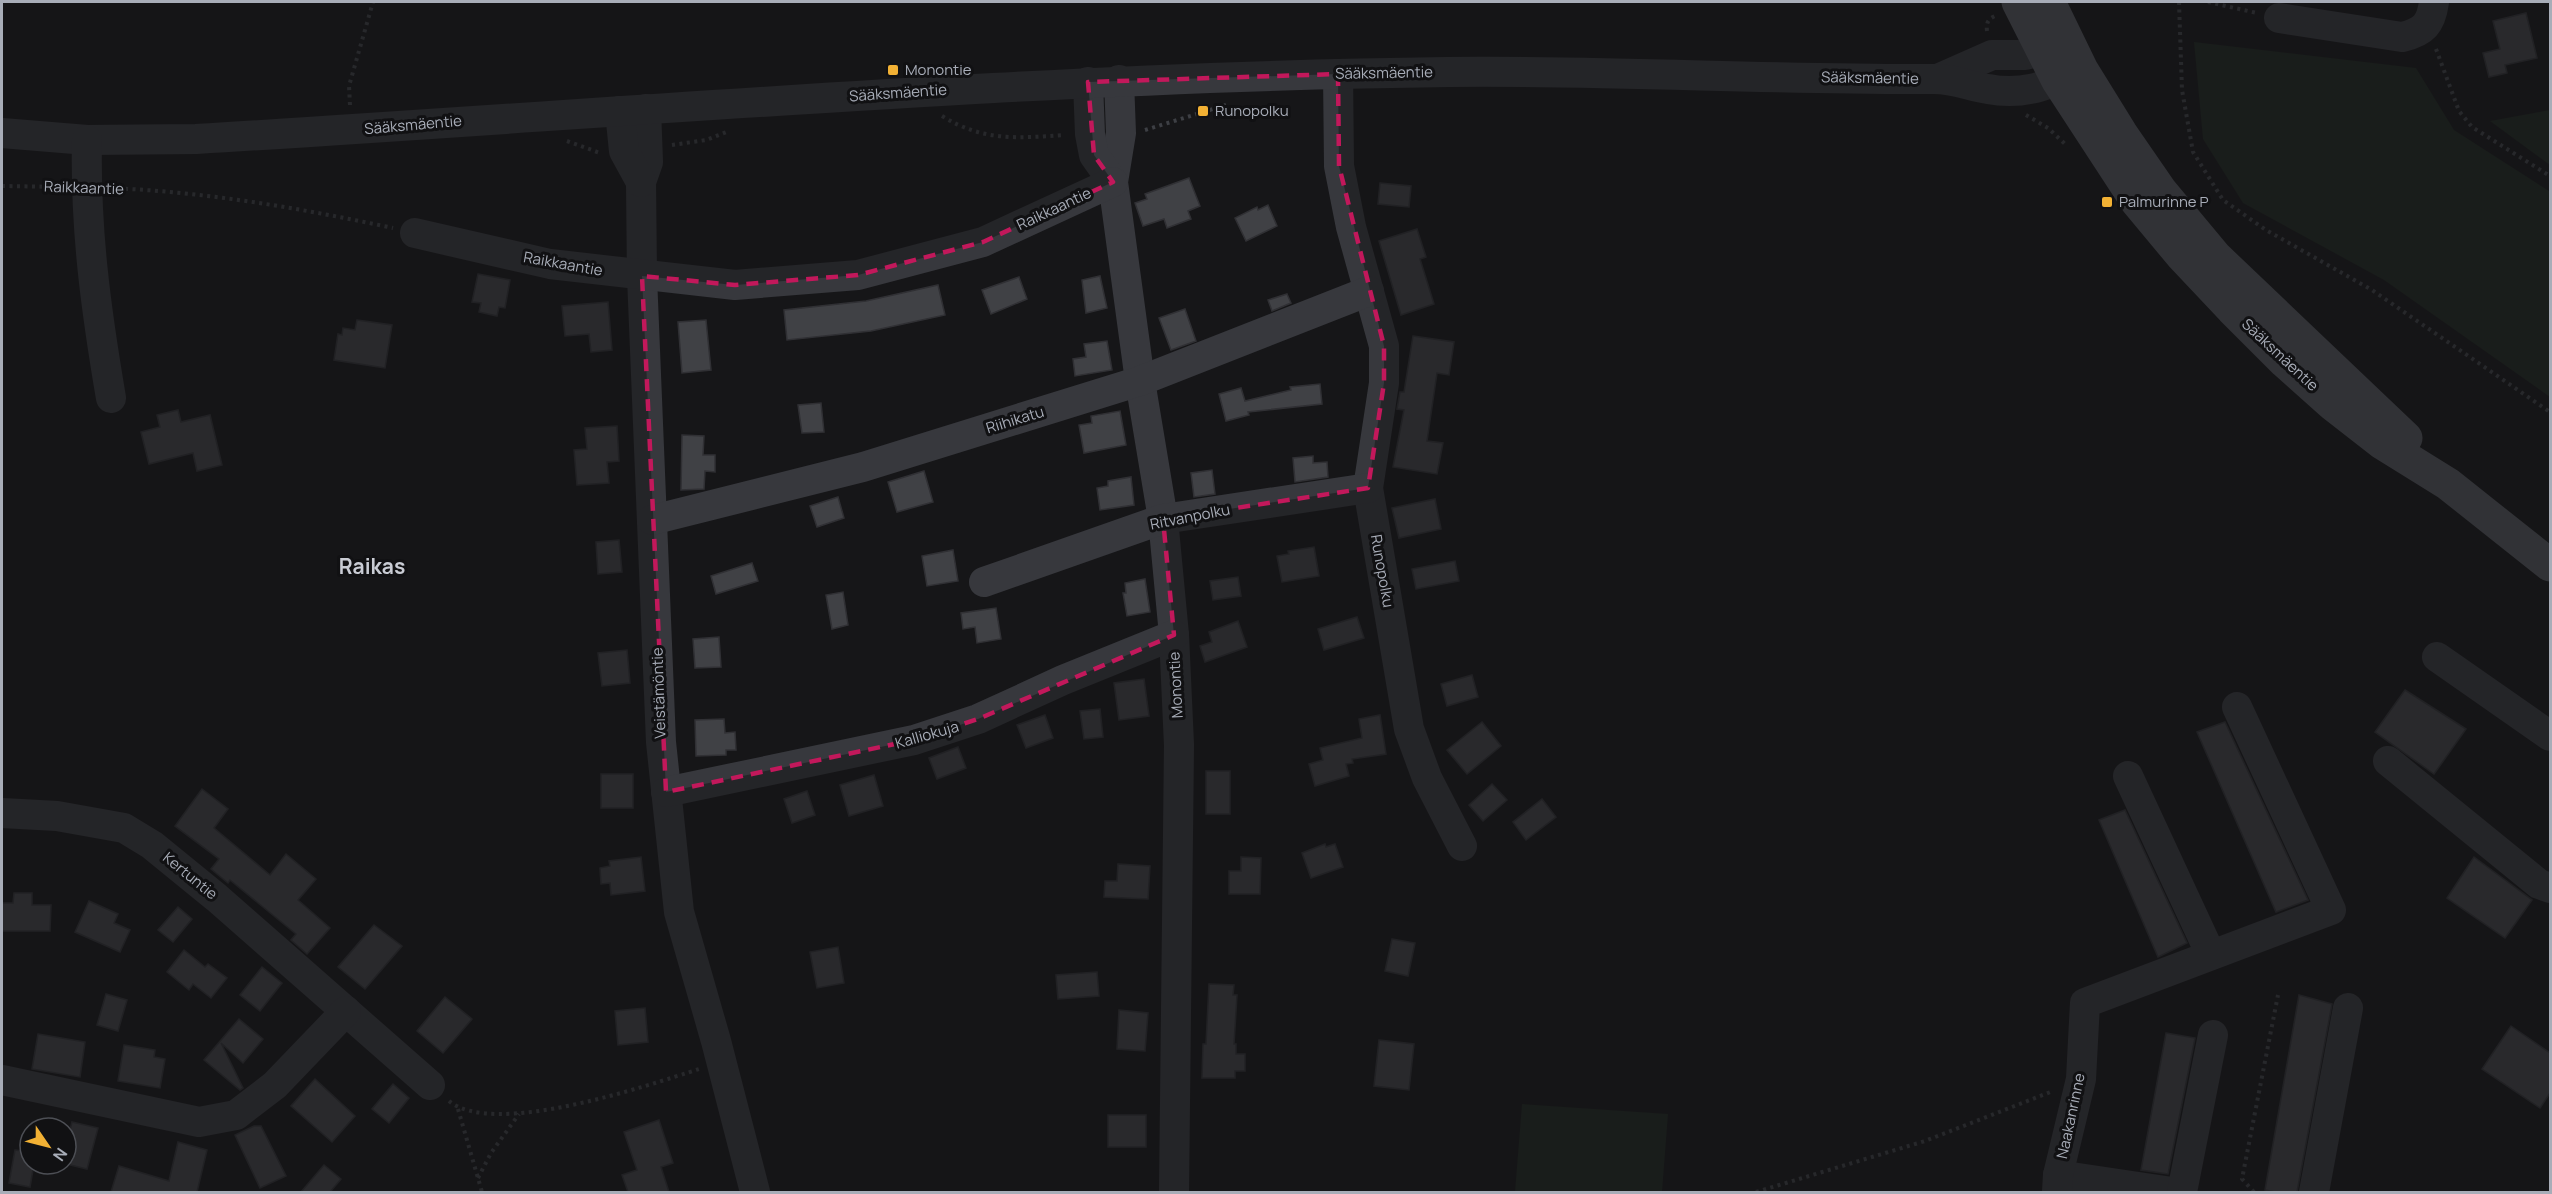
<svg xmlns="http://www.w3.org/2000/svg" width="2552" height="1194" font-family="Manrope,sans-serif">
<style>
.green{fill:#1e261f}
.building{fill:#404145;stroke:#303034;stroke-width:1.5}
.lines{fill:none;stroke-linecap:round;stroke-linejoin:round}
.path{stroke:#3d3f44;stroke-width:4;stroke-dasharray:3 4.5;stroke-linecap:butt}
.minor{stroke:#37383d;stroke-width:30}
.major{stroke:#53555c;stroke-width:33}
.marked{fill:none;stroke:#c2185b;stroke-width:4.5;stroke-dasharray:12 8;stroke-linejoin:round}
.poi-dot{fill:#f2b134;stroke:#111113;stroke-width:2}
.labels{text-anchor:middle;stroke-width:6;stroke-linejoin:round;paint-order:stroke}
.poi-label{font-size:15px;fill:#a8adb8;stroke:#111113;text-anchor:start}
.street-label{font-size:15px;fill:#a8adb8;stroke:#111113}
.district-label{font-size:21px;font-weight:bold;fill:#c9ccd4;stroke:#111113}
</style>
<rect width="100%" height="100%" fill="#161618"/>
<g class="green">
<path d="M2194,42L2416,68L2454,130L2549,191L2550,397L2384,280L2243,203L2203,139Z"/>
<path d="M2550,110V165L2490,121Z"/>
<path d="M1522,1104L1668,1114L1662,1192H1515Z"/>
</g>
<g class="building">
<path d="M2526,13L2537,58L2505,65L2507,73L2489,77L2483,53L2500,49L2493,21Z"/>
<path d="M1189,178L1200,206L1188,211L1191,219L1167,228L1164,219L1143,226L1135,203L1147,199L1145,194Z"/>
<path d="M1380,183L1411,186L1409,207L1378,204Z"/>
<path d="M1268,205L1277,226L1246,241L1235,218L1257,207L1258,210Z"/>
<path d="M1417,229L1426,257L1420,259L1434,304L1401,315L1379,241Z"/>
<path d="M478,274L510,280L505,308L499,307L497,316L479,312L481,303L472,302Z"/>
<path d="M1100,276L1107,308L1086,313L1082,280Z"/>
<path d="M1019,277L1027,299L991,314L982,290Z"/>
<path d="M938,285L945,315L871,331L787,340L784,310L866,301Z"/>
<path d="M1287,294L1291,303L1272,311L1268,300Z"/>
<path d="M608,302L612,350L591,352L589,334L565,336L562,306Z"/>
<path d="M1185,309L1196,341L1171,350L1159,318Z"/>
<path d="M357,320L392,325L385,368L334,360L338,334L342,335L343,328L355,330Z"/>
<path d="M706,320L711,370L682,373L678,322Z"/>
<path d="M1413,336L1454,342L1449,375L1437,373L1427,441L1443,443L1437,474L1393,467L1404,410L1397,409L1400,392H1404Z"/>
<path d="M1107,341L1112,370L1075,376L1073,359L1086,357L1084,344Z"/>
<path d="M1320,384L1322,404L1248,412L1249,415L1226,421L1219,394L1241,388L1245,401L1291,390L1290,387Z"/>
<path d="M821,403L824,432L802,433L798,405Z"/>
<path d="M178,410L181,422L210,415L222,465L197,471L193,453L149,464L141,432L160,427L157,415Z"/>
<path d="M1120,411L1126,445L1084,453L1079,425L1092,423L1091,416Z"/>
<path d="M617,426L619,461L607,462L609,483L577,485L574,450L587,449L585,428Z"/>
<path d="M682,435L704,436L703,455H715V472L705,471L704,489L681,490Z"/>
<path d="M1313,456V463L1327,462L1328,477L1295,482L1293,458Z"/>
<path d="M1212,470L1215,494L1194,497L1191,473Z"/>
<path d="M924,471L933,502L897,512L888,482Z"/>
<path d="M1131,477L1134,505L1100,510L1097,488L1108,486V481Z"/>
<path d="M838,497L844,518L817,527L810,506Z"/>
<path d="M1435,499L1441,529L1399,538L1392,508Z"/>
<path d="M619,540L622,572L598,574L596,542Z"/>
<path d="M1314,547L1319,576L1282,582L1277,556L1289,554L1288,551Z"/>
<path d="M953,550L958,581L927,586L922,556Z"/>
<path d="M1455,561L1459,581L1416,589L1412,569Z"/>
<path d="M752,563L758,581L716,594L711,576Z"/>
<path d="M1238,577L1241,596L1213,600L1210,581Z"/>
<path d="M1145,579L1150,612L1127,616L1123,593H1126L1125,583Z"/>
<path d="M843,592L848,625L832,629L826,595Z"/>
<path d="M996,608L1001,639L977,643L975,627L963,629L961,613Z"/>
<path d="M1357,617L1364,638L1324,650L1318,629Z"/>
<path d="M1238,621L1247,647L1205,662L1200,646L1212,642L1209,632Z"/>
<path d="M719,637L721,667L695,668L693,639Z"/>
<path d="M627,650L630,683L602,686L598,653Z"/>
<path d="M1472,675L1478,697L1447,706L1441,684Z"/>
<path d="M1144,679L1149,716L1119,720L1114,683Z"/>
<path d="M2405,690L2466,729L2434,774L2375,732Z"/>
<path d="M1100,709L1103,737L1084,739L1080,711Z"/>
<path d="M1045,715L1053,738L1026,748L1017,725Z"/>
<path d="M1380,715L1386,754L1352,759L1353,763L1346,764L1349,776L1315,786L1309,764L1323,760L1320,748L1362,738L1359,719Z"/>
<path d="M724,719L725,733L735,732L736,750H726V755L696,756L695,720Z"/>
<path d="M1482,722L1501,746L1467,774L1447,750Z"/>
<path d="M2225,722L2308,900L2276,912L2197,732Z"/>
<path d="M958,747L966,768L937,779L929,758Z"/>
<rect x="1206" y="771" width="24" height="43"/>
<rect x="601" y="774" width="32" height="34"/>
<path d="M874,775L883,806L849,816L840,785Z"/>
<path d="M1492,784L1507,800L1483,821L1469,805Z"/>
<path d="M202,789L228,809L214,828L270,875L286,854L316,879L298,900L330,928L307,954L291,940L296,934L230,880L228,883L211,869L219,859L175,826Z"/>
<path d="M807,791L815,815L792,823L784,799Z"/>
<path d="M1542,799L1556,817L1526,840L1513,822Z"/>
<path d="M2125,810L2187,943L2158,957L2099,820Z"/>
<path d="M1325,844L1326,847L1335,844L1343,867L1311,878L1302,853Z"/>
<path d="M641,857L645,891L611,895L610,883L601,884L600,868L610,866L609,861Z"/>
<path d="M1241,857L1261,858L1260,894H1229V871H1241Z"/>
<path d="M2474,857L2532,900L2505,938L2447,898Z"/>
<path d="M1118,864L1150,866L1148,899L1104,897L1105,881H1117Z"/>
<path d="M14,893H32V905H51L50,931H2V903H13Z"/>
<path d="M89,901L118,914L114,923L130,930L120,952L75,932Z"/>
<path d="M178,907L192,919L173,942L158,930Z"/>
<path d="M374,925L402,946L365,989L338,967Z"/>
<path d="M1392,939L1415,943L1408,976L1385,971Z"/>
<path d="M838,947L844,983L817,988L810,952Z"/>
<path d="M184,950L205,967L208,964L227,978L211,998L193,984L189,990L167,972Z"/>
<path d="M262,967L282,983L260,1011L240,995Z"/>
<path d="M1097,972L1099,996L1058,999L1056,975Z"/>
<path d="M1209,984L1234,985L1233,995H1237L1234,1044H1236V1054H1245V1071H1235V1078H1202L1203,1044H1206Z"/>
<path d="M106,994L127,1000L118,1031L97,1025Z"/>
<path d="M2299,995L2332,1004L2297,1192H2275L2265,1190Z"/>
<path d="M445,997L472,1019L443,1053L417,1031Z"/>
<path d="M645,1008L648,1042L618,1045L615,1011Z"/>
<path d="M1119,1010L1148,1013L1145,1051L1117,1049Z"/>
<path d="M239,1019L263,1039L243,1063L221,1043L243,1088L240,1090L204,1060Z"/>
<path d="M2511,1026L2550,1053V1093L2540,1108L2482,1069Z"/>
<path d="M2166,1033L2195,1038L2168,1174L2141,1170Z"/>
<path d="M38,1034L85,1042L80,1077L32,1069Z"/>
<path d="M1379,1040L1414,1044L1409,1090L1374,1086Z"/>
<path d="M124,1045L155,1050L154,1057L165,1059L160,1088L118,1081Z"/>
<path d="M315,1079L355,1116L332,1142L291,1106Z"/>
<path d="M393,1084L409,1098L389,1123L372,1109Z"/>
<rect x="1108" y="1115" width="38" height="32"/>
<path d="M659,1120L673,1163L661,1167L669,1192H628L622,1175L637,1170L624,1132Z"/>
<path d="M72,1122L98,1128L87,1169L66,1164V1146Z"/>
<path d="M254,1126H261L286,1176L260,1188L235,1135Z"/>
<path d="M178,1142L207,1150L197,1192H111L119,1166L169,1181Z"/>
<path d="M15,1150L30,1152V1164H34L30,1187L9,1183Z"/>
<path d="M324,1165L341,1179L330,1192H301Z"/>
</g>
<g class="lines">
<g class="path">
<path d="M2179,2L2182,90L2193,152L2223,200L2266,230L2372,290L2550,412"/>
<path d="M2208,2L2257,13"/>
<path d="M1987,31C1986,23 1988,19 1995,16"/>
<path d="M2436,49L2459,111L2472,127L2550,176"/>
<path d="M350,105L349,86L373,2"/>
<path d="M2026,115L2048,128L2065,144"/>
<path d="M942,116C984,142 1018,138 1065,135"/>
<path d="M1145,130L1226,105"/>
<path d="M567,141L600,153"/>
<path d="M672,145L706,140L729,131"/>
<path d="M2,186L64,187"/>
<path d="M110,188C207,192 299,208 393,228"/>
<path d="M449,1101C494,1138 646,1086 699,1069"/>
<path d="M458,1109L482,1192"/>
<path d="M478,1178L491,1153L519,1114"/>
<path d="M1756,1192L1925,1141L2053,1091"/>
<path d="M2254,1192L2242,1179L2278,995"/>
</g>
<g class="minor">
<path d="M2279,18L2402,37C2424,32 2431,24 2434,2"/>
<path d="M1338,74L1339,166L1351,227L1384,346V383L1368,488L1409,729L1427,778L1462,846"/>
<path d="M1940,78L1992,55H2025L2041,51L2064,40"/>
<path d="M1119,80L1121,133L1113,182L1140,381L1163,519L1174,635L1179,745L1174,1192"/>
<path d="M1088,82L1090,134L1094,155L1113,182"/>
<path d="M646,109L648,162L641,182L642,276L661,742L679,912L716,1041L755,1192"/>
<path d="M620,111L624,151L641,182"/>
<path d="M2,133L87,140L196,139C614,114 1030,77 1448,72C1609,70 1771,80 1932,79C1951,78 1969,86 1988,89C2024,96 2047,85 2079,72"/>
<path d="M87,140C85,229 96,310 111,398"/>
<path d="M415,233L550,264L735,285L858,275L983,242L1113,182"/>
<path d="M652,520L863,467L1140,381L1369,291"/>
<path d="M984,582L1163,519L1368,488"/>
<path d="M2437,657L2550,736"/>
<path d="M2388,761L2539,884L2550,888"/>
<path d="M2128,776L2211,955"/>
<path d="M666,792L914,740L978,719L1063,680L1174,635"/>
<path d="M2,813L57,816L124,828L152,845L217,898L430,1085"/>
<path d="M2,1080L199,1122L236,1115L275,1085L346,1011"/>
<path d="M2058,1175L2172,1192"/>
<path d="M2057,1192L2058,1175L2081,1079L2085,1003L2331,910L2237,707"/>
<path d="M2182,1192L2213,1035"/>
<path d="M2314,1192L2348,1008"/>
</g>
<g class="major">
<path d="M2018,2L2058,81L2137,202L2182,256L2232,309L2285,362L2332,404L2382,443L2448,484L2550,565"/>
<path d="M2049,2L2082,70L2121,133L2161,191L2216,257L2406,438"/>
</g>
</g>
<path d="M0 0H2552V1194H0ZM1338,74L1339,166L1384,346V383L1368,488L1163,519L1174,635L978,719L914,740L666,792L642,276L735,285L858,275L983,242L1113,182L1094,155L1088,82Z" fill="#161618" fill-opacity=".55" fill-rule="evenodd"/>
<path class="marked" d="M1338,74L1339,166L1384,346V383L1368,488L1163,519L1174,635L978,719L914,740L666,792L642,276L735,285L858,275L983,242L1113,182L1094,155L1088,82Z"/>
<g class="poi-dot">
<rect x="887" y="64" width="12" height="12" rx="3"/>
<rect x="1197" y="105" width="12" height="12" rx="3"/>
<rect x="2101" y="196" width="12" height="12" rx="3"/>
</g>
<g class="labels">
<g class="poi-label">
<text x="905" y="75">Monontie</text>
<text x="1215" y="116">Runopolku</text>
<text x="2119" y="207">Palmurinne P</text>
</g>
<g class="street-label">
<text transform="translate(1384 73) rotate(-1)" y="5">Sääksmäentie</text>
<text transform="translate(1870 78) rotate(1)" y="5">Sääksmäentie</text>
<text transform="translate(898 93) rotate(-4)" y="5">Sääksmäentie</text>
<text transform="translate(413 125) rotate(-5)" y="5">Sääksmäentie</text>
<text transform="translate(84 188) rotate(2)" y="5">Raikkaantie</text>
<text transform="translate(1054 209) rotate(-25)" y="5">Raikkaantie</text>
<text transform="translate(563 264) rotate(10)" y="5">Raikkaantie</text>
<text transform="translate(2280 355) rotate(43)" y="5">Sääksmäentie</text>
<text transform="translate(1015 420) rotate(-17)" y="5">Riihikatu</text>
<text transform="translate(1190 517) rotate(-11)" y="5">Ritvanpolku</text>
<text transform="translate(1382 571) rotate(80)" y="5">Runopolku</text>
<text transform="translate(1176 685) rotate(-93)" y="5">Monontie</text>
<text transform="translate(659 693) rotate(-92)" y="5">Veistämöntie</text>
<text transform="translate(927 735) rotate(-16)" y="5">Kalliokuja</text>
<text transform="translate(190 876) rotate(39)" y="5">Kertuntie</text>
<text transform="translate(2071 1116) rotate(-78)" y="5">Naakanrinne</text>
</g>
<g class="district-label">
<text x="372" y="574">Raikas</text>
</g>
</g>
<rect width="2552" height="1194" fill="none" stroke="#a8adb8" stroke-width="6"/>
<g transform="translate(48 1146) rotate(125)"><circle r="28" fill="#111113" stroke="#4d4f55" stroke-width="1.5"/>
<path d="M0-4.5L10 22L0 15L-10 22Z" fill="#f2b134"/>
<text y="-9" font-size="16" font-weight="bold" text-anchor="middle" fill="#a8adb8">N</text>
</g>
</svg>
